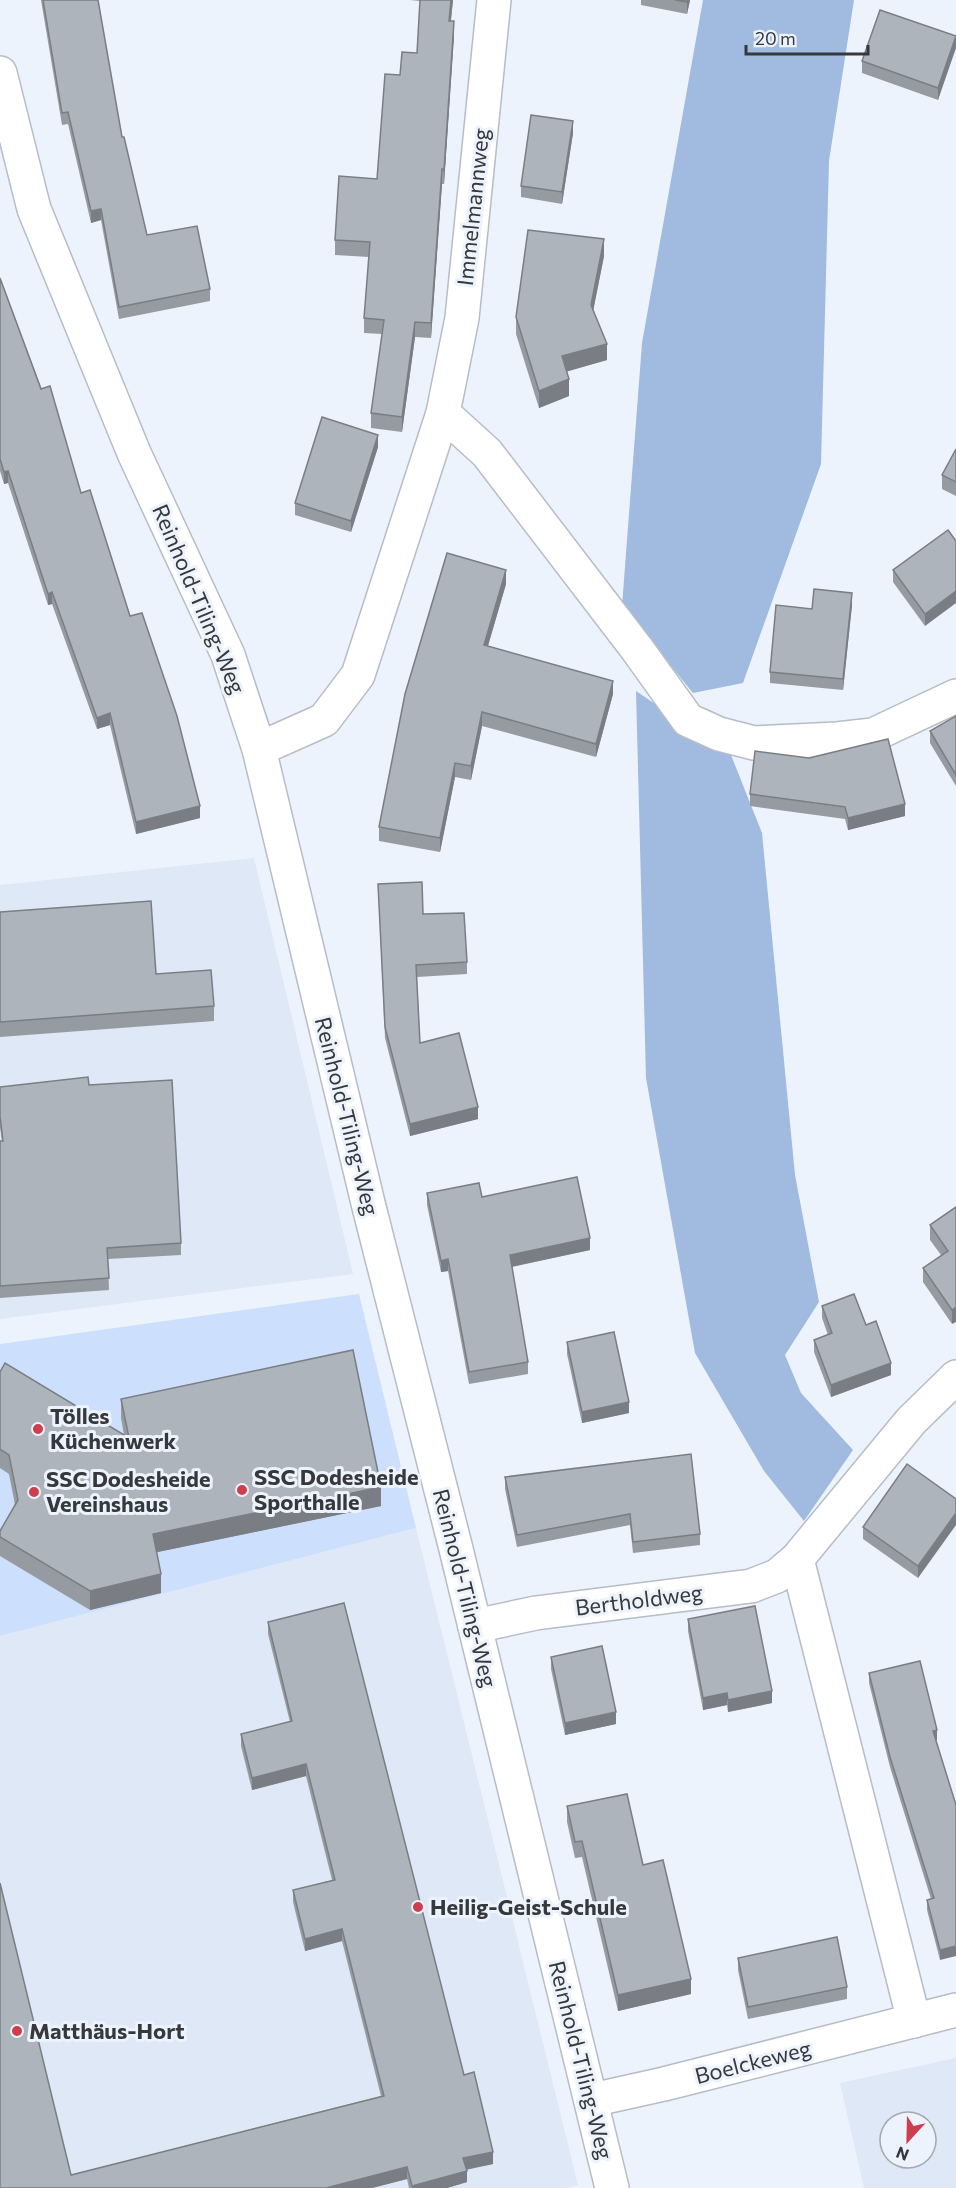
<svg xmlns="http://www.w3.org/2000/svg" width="956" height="2188" font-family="Commissioner,sans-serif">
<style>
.built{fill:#dee8f7;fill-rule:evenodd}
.green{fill:#cce0fe}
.forest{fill:#a0bae0}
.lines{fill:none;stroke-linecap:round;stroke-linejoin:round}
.minor-casing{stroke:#b7bdc5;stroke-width:36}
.minor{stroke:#fff;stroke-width:33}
.wall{fill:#969ba2}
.shaded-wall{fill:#7a7e84}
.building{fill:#aeb4bc;stroke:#7a7e84;stroke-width:1.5}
.poi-dot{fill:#ce3e4c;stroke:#edf3fc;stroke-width:2}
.labels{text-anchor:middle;stroke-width:6;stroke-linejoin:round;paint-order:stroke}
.street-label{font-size:22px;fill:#36383c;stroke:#edf3fc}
.poi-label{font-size:22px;font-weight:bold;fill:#36383c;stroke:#edf3fc;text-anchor:start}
</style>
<rect width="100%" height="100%" fill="#edf3fc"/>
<g class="built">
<path d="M254,858L353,1274L0,1319V885Z"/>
<path d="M416,1528L578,2185L566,2188H0V1636Z"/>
<path d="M956,2058V2188H864L840,2083ZM890,2122H926V2158H890Z"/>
</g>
<path class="green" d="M359,1294L416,1528L0,1636V1344Z"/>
<g class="forest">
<path d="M703,0H854L829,161L821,464L743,683L693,693L622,606L642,343Z"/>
<path d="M636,691L731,755L762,833L795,1175L819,1302L785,1355L801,1393L853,1450L804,1521L764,1471L695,1353L646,1078Z"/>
</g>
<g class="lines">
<defs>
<g id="minor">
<path d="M0,73L34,209L134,453L228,655L259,749L368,1203L456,1549L612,2188"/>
<path d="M443,413L487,453L637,649L688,720L719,734L754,743L837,739L873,735L956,696"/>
<path d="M259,749L324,720L358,675L443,413L462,318L494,0"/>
<path d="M797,1559L914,2021"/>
<path d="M475,1626L536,1613L751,1586L777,1576L797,1559L911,1421L956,1377"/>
<path d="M592,2100L664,2084L956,2010"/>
</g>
</defs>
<use href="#minor" class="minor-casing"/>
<use href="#minor" class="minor"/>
</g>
<g class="wall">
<path d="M41,0H98L122,137L147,235L210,289V301L119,319L101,220L91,223L68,124L62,125Z"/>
<path d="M410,0H453L451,21L454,36L444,184H442L431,338L415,337L402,432L371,428V413L382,334L364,333V318L369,257L335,255V240L377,179L400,75L417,53L420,1Z"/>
<path d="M641,0H690L687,14L641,5Z"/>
<path d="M956,36L938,100L862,73V61Z"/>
<path d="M573,133L562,204L521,197V186Z"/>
<path d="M604,256L593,310L607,360L567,371L569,396L539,408L516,334V317Z"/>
<path d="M0,278L81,493L130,616L200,818L136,834L110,725L97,729L52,604L48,605L8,483L4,484L0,471Z"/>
<path d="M378,447L351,532L295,515V503Z"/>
<path d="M956,449V496L942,489V475Z"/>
<path d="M948,530L925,626L893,582V570Z"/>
<path d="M506,584L488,646L613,694L596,757L482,726L471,780L455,777L440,852L379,841V827Z"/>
<path d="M852,605L843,690L770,683V672L812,609Z"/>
<path d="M956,716V786L930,743V731Z"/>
<path d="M750,794L905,816L848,830L845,819L750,806Z"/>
<path d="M378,884L423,914L467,962V974L417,977L420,1043L478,1119L410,1136L385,1038Z"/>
<path d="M0,912L156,974L214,1006V1021L0,1037Z"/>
<path d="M89,1085L181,1243V1255L108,1259L109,1290L0,1298V1141H2L0,1127V1087Z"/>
<path d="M427,1193L482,1197L590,1250L512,1267L528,1362V1374L469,1384L448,1271L441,1272L427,1205Z"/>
<path d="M956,1207L952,1324L923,1282V1268L941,1255L930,1240V1225Z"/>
<path d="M822,1306L866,1325L891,1375L831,1397L814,1352V1340L828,1335L822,1318Z"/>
<path d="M567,1342L629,1413L582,1423L567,1354Z"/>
<path d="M0,1372L124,1435L121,1418V1399L381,1506L157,1552L161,1593L90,1610L0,1556V1531L15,1505L9,1474L0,1468Z"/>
<path d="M505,1477L700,1534V1545L633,1553L630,1525L517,1547L505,1489Z"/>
<path d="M956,1499L918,1578L863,1539V1527Z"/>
<path d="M688,1619L772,1703L728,1712L727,1705L703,1710L688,1631Z"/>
<path d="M268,1622L464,2075L493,2164L466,2170L467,2182L447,2188H409L407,2179L372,2188H0L71,2175L381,2096L342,1941L305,1951L293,1902V1890L332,1880L306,1776L252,1790L241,1746V1734L290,1722L268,1634Z"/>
<path d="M551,1657L616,1724L565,1735L551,1669Z"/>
<path d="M869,1673L937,1740L936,1741L956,1805L940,1960L927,1910V1900L931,1899L890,1767L869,1683Z"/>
<path d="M567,1806L643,1865L691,1994L618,2011L582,1857L575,1858L567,1822Z"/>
<path d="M738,1958L847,1987V1999L748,2019L738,1970Z"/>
</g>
<g class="shaded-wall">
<path d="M451,0H453L449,36V21Z"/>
<path d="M687,0H690L687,14Z"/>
<path d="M454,21V36L444,184V170Z"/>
<path d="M956,36V48L938,100V88Z"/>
<path d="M573,121V133L562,204V192Z"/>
<path d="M442,169V184L431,338V323Z"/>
<path d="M101,209V220L91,223V211Z"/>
<path d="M604,239V256L591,322V305Z"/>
<path d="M415,322V337L402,432V417Z"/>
<path d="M607,344V360L562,373V356Z"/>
<path d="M569,379V396L539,408V391Z"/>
<path d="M378,435V447L351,532V521Z"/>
<path d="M8,471V483L4,484V472Z"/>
<path d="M506,570V584L484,659V645Z"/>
<path d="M956,591V603L925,626V614Z"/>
<path d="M52,592V604L48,605V594Z"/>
<path d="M852,593V605L843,690V679Z"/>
<path d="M613,681V694L596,757V744Z"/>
<path d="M482,712V726L471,780V766Z"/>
<path d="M110,713V725L97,729V718Z"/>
<path d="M455,763V777L440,852V838Z"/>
<path d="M905,804V816L848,830V818Z"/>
<path d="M200,806V818L136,834V822Z"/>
<path d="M478,1107V1119L410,1136V1124Z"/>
<path d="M590,1238V1250L510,1267V1255Z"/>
<path d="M448,1259V1271L441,1272V1261Z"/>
<path d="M956,1307V1322L952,1324V1310Z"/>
<path d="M891,1363V1375L831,1397V1385Z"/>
<path d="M629,1402V1413L582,1423V1412Z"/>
<path d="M381,1487V1506L153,1553V1534Z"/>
<path d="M956,1513V1525L918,1578V1566Z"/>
<path d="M161,1574V1593L90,1610V1591Z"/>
<path d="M772,1691V1703L728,1712V1700Z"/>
<path d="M727,1693V1705L703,1710V1698Z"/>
<path d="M616,1712V1724L565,1735V1723Z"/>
<path d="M937,1730V1740L933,1741V1731Z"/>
<path d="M306,1764V1776L252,1790V1778Z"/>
<path d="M342,1929V1941L305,1951V1939Z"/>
<path d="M956,1946V1956L940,1960V1950Z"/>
<path d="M691,1979V1994L618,2011V1995Z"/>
<path d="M493,2152V2164L463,2170V2158Z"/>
<path d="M407,2167V2179L372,2188H326Z"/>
<path d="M467,2171V2182L447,2188H412V2186Z"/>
</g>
<g class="building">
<path d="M43,0H98L122,137H124L147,235L197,226L210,289L119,307L101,209L91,211L68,112L62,113Z"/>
<path d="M420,0H451L449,21H454L444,170L442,169L431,323L415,322L402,417L371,413L384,320L364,318L370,242L335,240L339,176L377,179L385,74L400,75L402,52L417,53Z"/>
<path d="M675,0H687V2Z"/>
<path d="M880,10L956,36L938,88L862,61Z"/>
<path d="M531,115L573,121L562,192L521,186Z"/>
<path d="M528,230L604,239L591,305L607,344L562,356L569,379L539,391L516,317Z"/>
<path d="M0,278L41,389L50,386L81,493L90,490L130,616L142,613L177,716L200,806L136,822L110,713L97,718L52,592L48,594L8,471L4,472L0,459Z"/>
<path d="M322,417L378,435L351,521L295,503Z"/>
<path d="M956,449V482L942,475Z"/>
<path d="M948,530L956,541V591L925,614L893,570Z"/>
<path d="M447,553L506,570L484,645L613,681L596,744L482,712L471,766L455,763L440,838L379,827L405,694Z"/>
<path d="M814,589L852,593L843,679L770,672L776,605L812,609Z"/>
<path d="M956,716V775L930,731Z"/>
<path d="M888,739L905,804L848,818L845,807L750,794L755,751L809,758Z"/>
<path d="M422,882L423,914L464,913L467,962L416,965L420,1043L459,1033L478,1107L410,1124L385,1027L378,884Z"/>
<path d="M151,901L156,974L211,970L214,1006L0,1022V912Z"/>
<path d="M88,1077L89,1085L172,1080L181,1243L107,1248L109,1278L0,1286V1141H3L0,1116V1087Z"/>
<path d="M577,1177L590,1238L510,1255L528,1362L469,1372L448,1259L441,1261L427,1193L479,1183L482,1197Z"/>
<path d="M956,1207V1307L952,1310L923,1268L948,1251L930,1225Z"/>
<path d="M854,1294L866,1325L876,1321L891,1363L831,1385L814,1340L832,1333L822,1306Z"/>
<path d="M614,1332L629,1402L582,1412L567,1342Z"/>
<path d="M353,1350L381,1487L153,1534L161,1574L90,1591L0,1537V1531L18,1500L9,1455L0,1449V1372L5,1363L129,1438L121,1399Z"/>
<path d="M691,1454L700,1534L633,1542L630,1514L517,1535L505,1477Z"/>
<path d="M907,1464L956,1499V1513L918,1566L863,1527Z"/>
<path d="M344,1603L464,2075L474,2072L493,2152L463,2158L467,2171L412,2186L407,2167L326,2188H0V1883L71,2175L384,2096L342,1929L305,1939L293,1890L335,1880L306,1764L252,1778L241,1734L292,1721L268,1622Z"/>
<path d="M755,1606L772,1691L728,1700L727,1693L703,1698L688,1619Z"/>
<path d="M602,1646L616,1712L565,1723L551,1657Z"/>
<path d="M920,1661L937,1730L933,1731L956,1805V1946L940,1950L927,1900L934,1898L890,1757L869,1673Z"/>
<path d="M627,1794L643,1865L663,1860L691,1979L618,1995L582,1841L575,1842L567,1806Z"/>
<path d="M837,1937L847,1987L748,2007L738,1958Z"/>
</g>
<g class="poi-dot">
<circle cx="38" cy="1429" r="6"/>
<circle cx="242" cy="1490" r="6"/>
<circle cx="34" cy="1492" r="6"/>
<circle cx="418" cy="1907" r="6"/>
<circle cx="17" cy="2031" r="6"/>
</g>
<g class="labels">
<g class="street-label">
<text transform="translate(473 207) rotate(-84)" y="8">Immelmannweg</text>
<text transform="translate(199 599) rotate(67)" y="8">Reinhold-Tiling-Weg</text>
<text transform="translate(347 1116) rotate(76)" y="8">Reinhold-Tiling-Weg</text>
<text transform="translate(465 1588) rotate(76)" y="8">Reinhold-Tiling-Weg</text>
<text transform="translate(639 1600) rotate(-7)" y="8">Bertholdweg</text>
<text transform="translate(581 2060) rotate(76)" y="8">Reinhold-Tiling-Weg</text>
<text transform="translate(753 2062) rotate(-14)" y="8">Boelckeweg</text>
</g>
<g class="poi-label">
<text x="50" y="1424">Tölles<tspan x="50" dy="25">Küchenwerk</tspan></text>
<text x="254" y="1485">SSC Dodesheide<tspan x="254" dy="25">Sporthalle</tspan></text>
<text x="46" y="1487">SSC Dodesheide<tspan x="46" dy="25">Vereinshaus</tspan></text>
<text x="430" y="1915">Heilig-Geist-Schule</text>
<text x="29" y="2039">Matthäus-Hort</text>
</g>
</g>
<g transform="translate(908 2140) rotate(202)"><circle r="28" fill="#edf3fc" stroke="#a4a8af" stroke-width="1.5"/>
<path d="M0-4.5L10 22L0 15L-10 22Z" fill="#ce3e4c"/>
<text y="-9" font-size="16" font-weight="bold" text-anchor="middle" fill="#36383c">N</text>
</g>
<path d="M746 45v9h122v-9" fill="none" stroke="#36383c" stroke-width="3"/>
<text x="755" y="45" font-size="18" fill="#36383c" stroke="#edf3fc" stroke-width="4.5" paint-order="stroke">20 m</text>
</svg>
